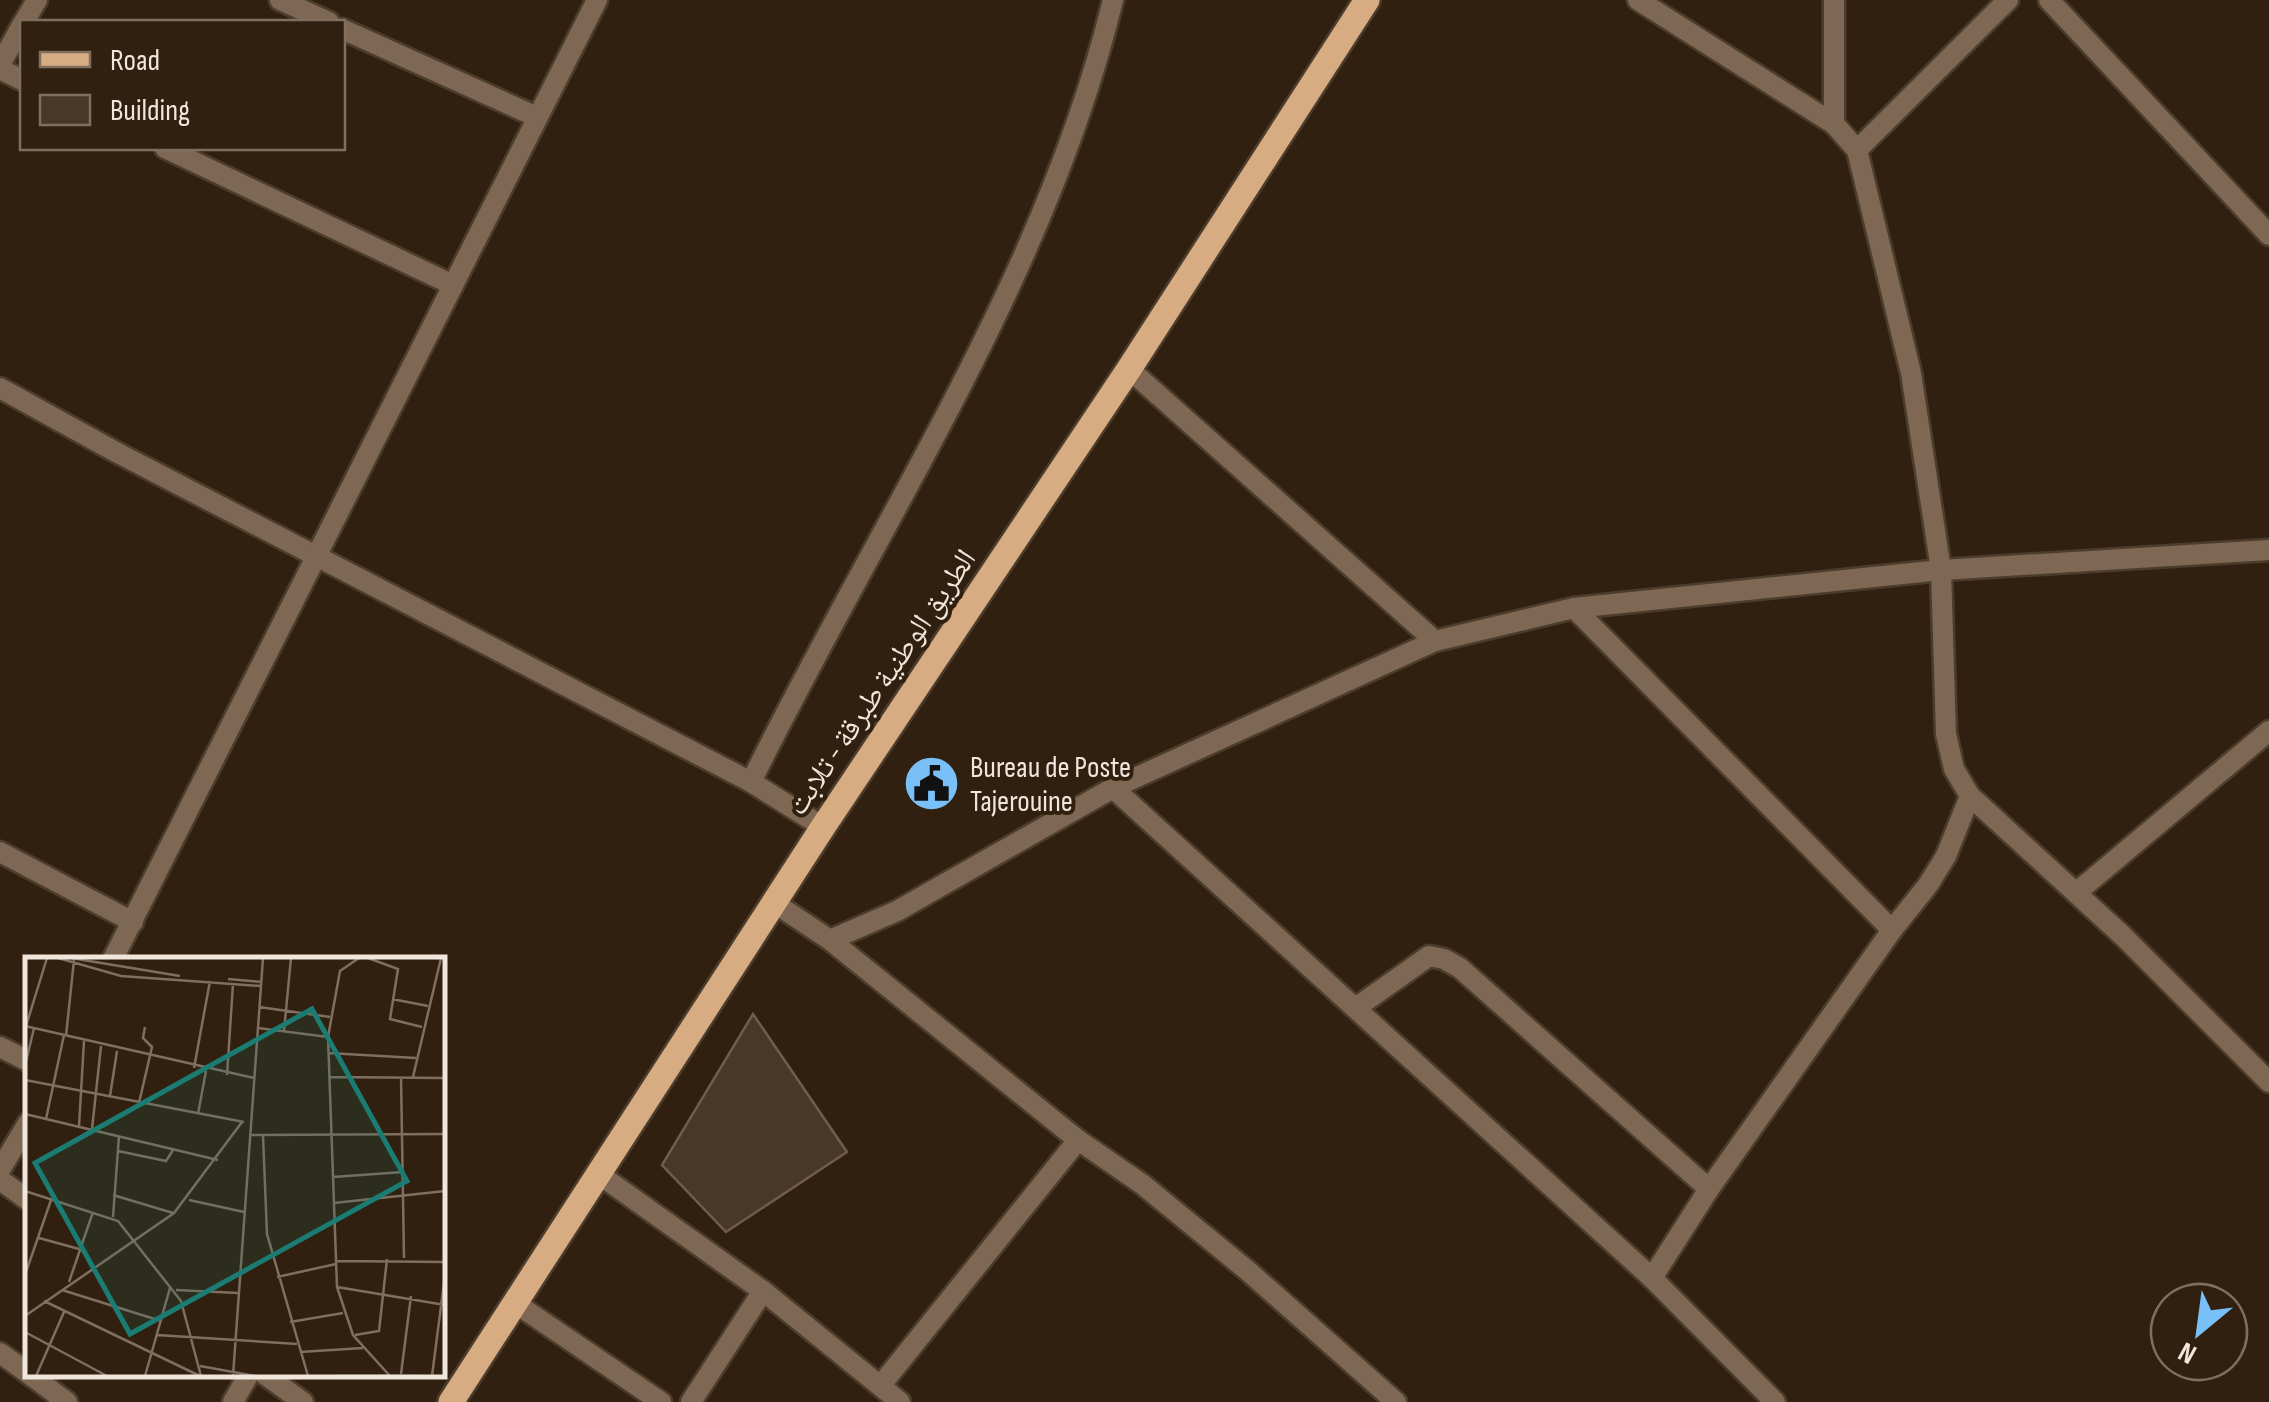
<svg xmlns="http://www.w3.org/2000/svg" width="2269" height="1402" font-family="'Sofia Sans Condensed','Noto Naskh Arabic',sans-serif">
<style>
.building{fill:#4a3826;stroke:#715d4b;stroke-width:2.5}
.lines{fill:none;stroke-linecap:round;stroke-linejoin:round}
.minor-casing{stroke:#4c3c2c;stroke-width:25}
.primary-casing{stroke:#4c3c2c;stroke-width:30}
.minor{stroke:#7e6854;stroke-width:20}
.primary{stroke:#d8ac82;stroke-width:25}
.labels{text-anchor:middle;stroke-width:8;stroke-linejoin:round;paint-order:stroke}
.street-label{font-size:30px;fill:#f1e6db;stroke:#31200f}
.poi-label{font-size:30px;fill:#f1e6db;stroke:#31200f;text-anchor:start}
.inset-road{fill:none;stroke:#7e6f61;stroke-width:2.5}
.view{fill:#1a7c73;fill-opacity:0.15;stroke:#1a7c73;stroke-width:5}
.inset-edge{fill:none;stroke:#f1e6db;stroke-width:5}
</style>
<rect width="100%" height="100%" fill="#31200f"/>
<path class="building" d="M753,1014L847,1152L726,1232L662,1165Z"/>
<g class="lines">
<defs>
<g id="minor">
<path d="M280,0L329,22"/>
<path d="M1638,0L1834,124"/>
<path d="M1834,0V124L1857,150L1911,373L1941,570L1946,734L1954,769L1970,796L2123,936L2269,1082"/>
<path d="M2049,0L2269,235"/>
<path d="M24,22L37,0"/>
<path d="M342,29L537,117"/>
<path d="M0,65L22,25"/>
<path d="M0,69L22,80"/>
<path d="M165,148L453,285"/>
<path d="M1857,150L2008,0"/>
<path d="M1129,369L1435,641"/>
<path d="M0,388L114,451L751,782L823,827"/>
<path d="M1574,608L1892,930"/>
<path d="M751,782C877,525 1045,281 1113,0"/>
<path d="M1113,788L1652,1278L1775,1402"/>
<path d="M0,852L133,922"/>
<path d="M2077,892L2269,731"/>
<path d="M773,902L830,940L1078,1140L1142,1184L1248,1271L1396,1402"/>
<path d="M830,940L897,911L1113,788L1435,641L1574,608L1941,570L2269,550"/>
<path d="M113,959L597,0"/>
<path d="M1357,1007L1429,956L1444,959L1460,968L1709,1189"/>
<path d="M0,1047L28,1061"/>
<path d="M0,1170L28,1123"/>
<path d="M600,1175L763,1291L900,1402"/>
<path d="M0,1180L28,1200"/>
<path d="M1652,1278L1709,1189L1892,930L1928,885L1946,856L1970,796"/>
<path d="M515,1303L661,1402"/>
<path d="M0,1353L28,1373"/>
<path d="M29,1374L67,1402"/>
<path d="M264,1374L303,1402"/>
<path d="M881,1385L1078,1140"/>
<path d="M233,1402L249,1374"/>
<path d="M691,1402L763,1291"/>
</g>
<path id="primary" d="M451,1402L823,827L1129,369L1367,0"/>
</defs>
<use href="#minor" class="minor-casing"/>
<use href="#primary" class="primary-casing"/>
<use href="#minor" class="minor"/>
<use href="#primary" class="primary"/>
</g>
<defs>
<symbol id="civic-disc" viewBox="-11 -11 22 22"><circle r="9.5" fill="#79bff8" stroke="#31200f"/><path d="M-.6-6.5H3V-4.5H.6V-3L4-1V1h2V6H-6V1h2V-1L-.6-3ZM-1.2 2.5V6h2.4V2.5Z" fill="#111"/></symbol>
</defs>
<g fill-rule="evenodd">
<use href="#civic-disc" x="900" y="752" width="63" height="63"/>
</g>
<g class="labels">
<g class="street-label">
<text transform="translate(881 682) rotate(-56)" y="10">الطريق الوطنية طبرقة - تلابت</text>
</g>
<g class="poi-label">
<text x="970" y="777">Bureau de Poste<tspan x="970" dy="34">Tajerouine</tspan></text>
</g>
</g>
<g transform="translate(25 957)">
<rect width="420" height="420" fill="#31200f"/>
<path class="inset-road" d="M33,1L96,19L236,29M46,1L155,19M334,1L315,14L303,80L312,330L328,378L365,419M343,1L373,12L365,62L397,70M203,22L236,25M367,42L403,49M234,50L305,60M0,69L229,121M1,69L22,1M233,71L303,80M259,74L266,1M41,79L49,3M303,96L391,101M0,109L9,71M169,111L185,24M202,118L208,27M304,120L420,121M376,120L379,301M388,120L416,1M0,123L219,165M85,139L92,94M114,146L127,90L118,81L120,70M0,157L193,203M173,157L181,114M21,162L39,78M54,169L59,84M67,172L76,89M226,178L420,177M238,179L242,277L283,419M93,194L141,204L148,193M308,220L378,215M0,234L93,264L156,344L176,419M88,238L148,256M164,243L219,255M309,246L420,234M88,260L94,179M14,281L54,292M311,304L420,305M0,318L26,243M252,320L311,307M44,325L68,255M312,330L420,348M37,333L136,364M151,333L213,336M19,344L175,419M0,359L149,256L217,165M265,365L318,356M0,375L82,419M132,378L272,387M330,378L354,374L362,302M275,395L338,391M175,409L230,419M376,417L386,339M11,419L39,355M120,419L145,331M208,419L238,1M311,419H394M407,419L420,318"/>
<path class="view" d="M287,52L382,224L105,377L10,206Z"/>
<rect width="420" height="420" class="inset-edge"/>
</g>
<rect x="20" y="20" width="325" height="130" fill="#31200f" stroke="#7e6f61" stroke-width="2.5"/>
<rect x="40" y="52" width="50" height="15" fill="#d8ac82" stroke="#7e6f61" stroke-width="2.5"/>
<text x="110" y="70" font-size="30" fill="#f1e6db">Road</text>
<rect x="40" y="95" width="50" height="30" fill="#4a3826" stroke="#7e6f61" stroke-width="2.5"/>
<text x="110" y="120" font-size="30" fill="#f1e6db">Building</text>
<g transform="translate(2199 1332) rotate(209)"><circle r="48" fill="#31200f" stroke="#7e6f61" stroke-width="2.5"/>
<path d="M0-8L18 38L0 25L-18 38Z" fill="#79bff8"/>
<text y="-15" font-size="28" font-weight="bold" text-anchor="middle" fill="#f1e6db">N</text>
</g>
</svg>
